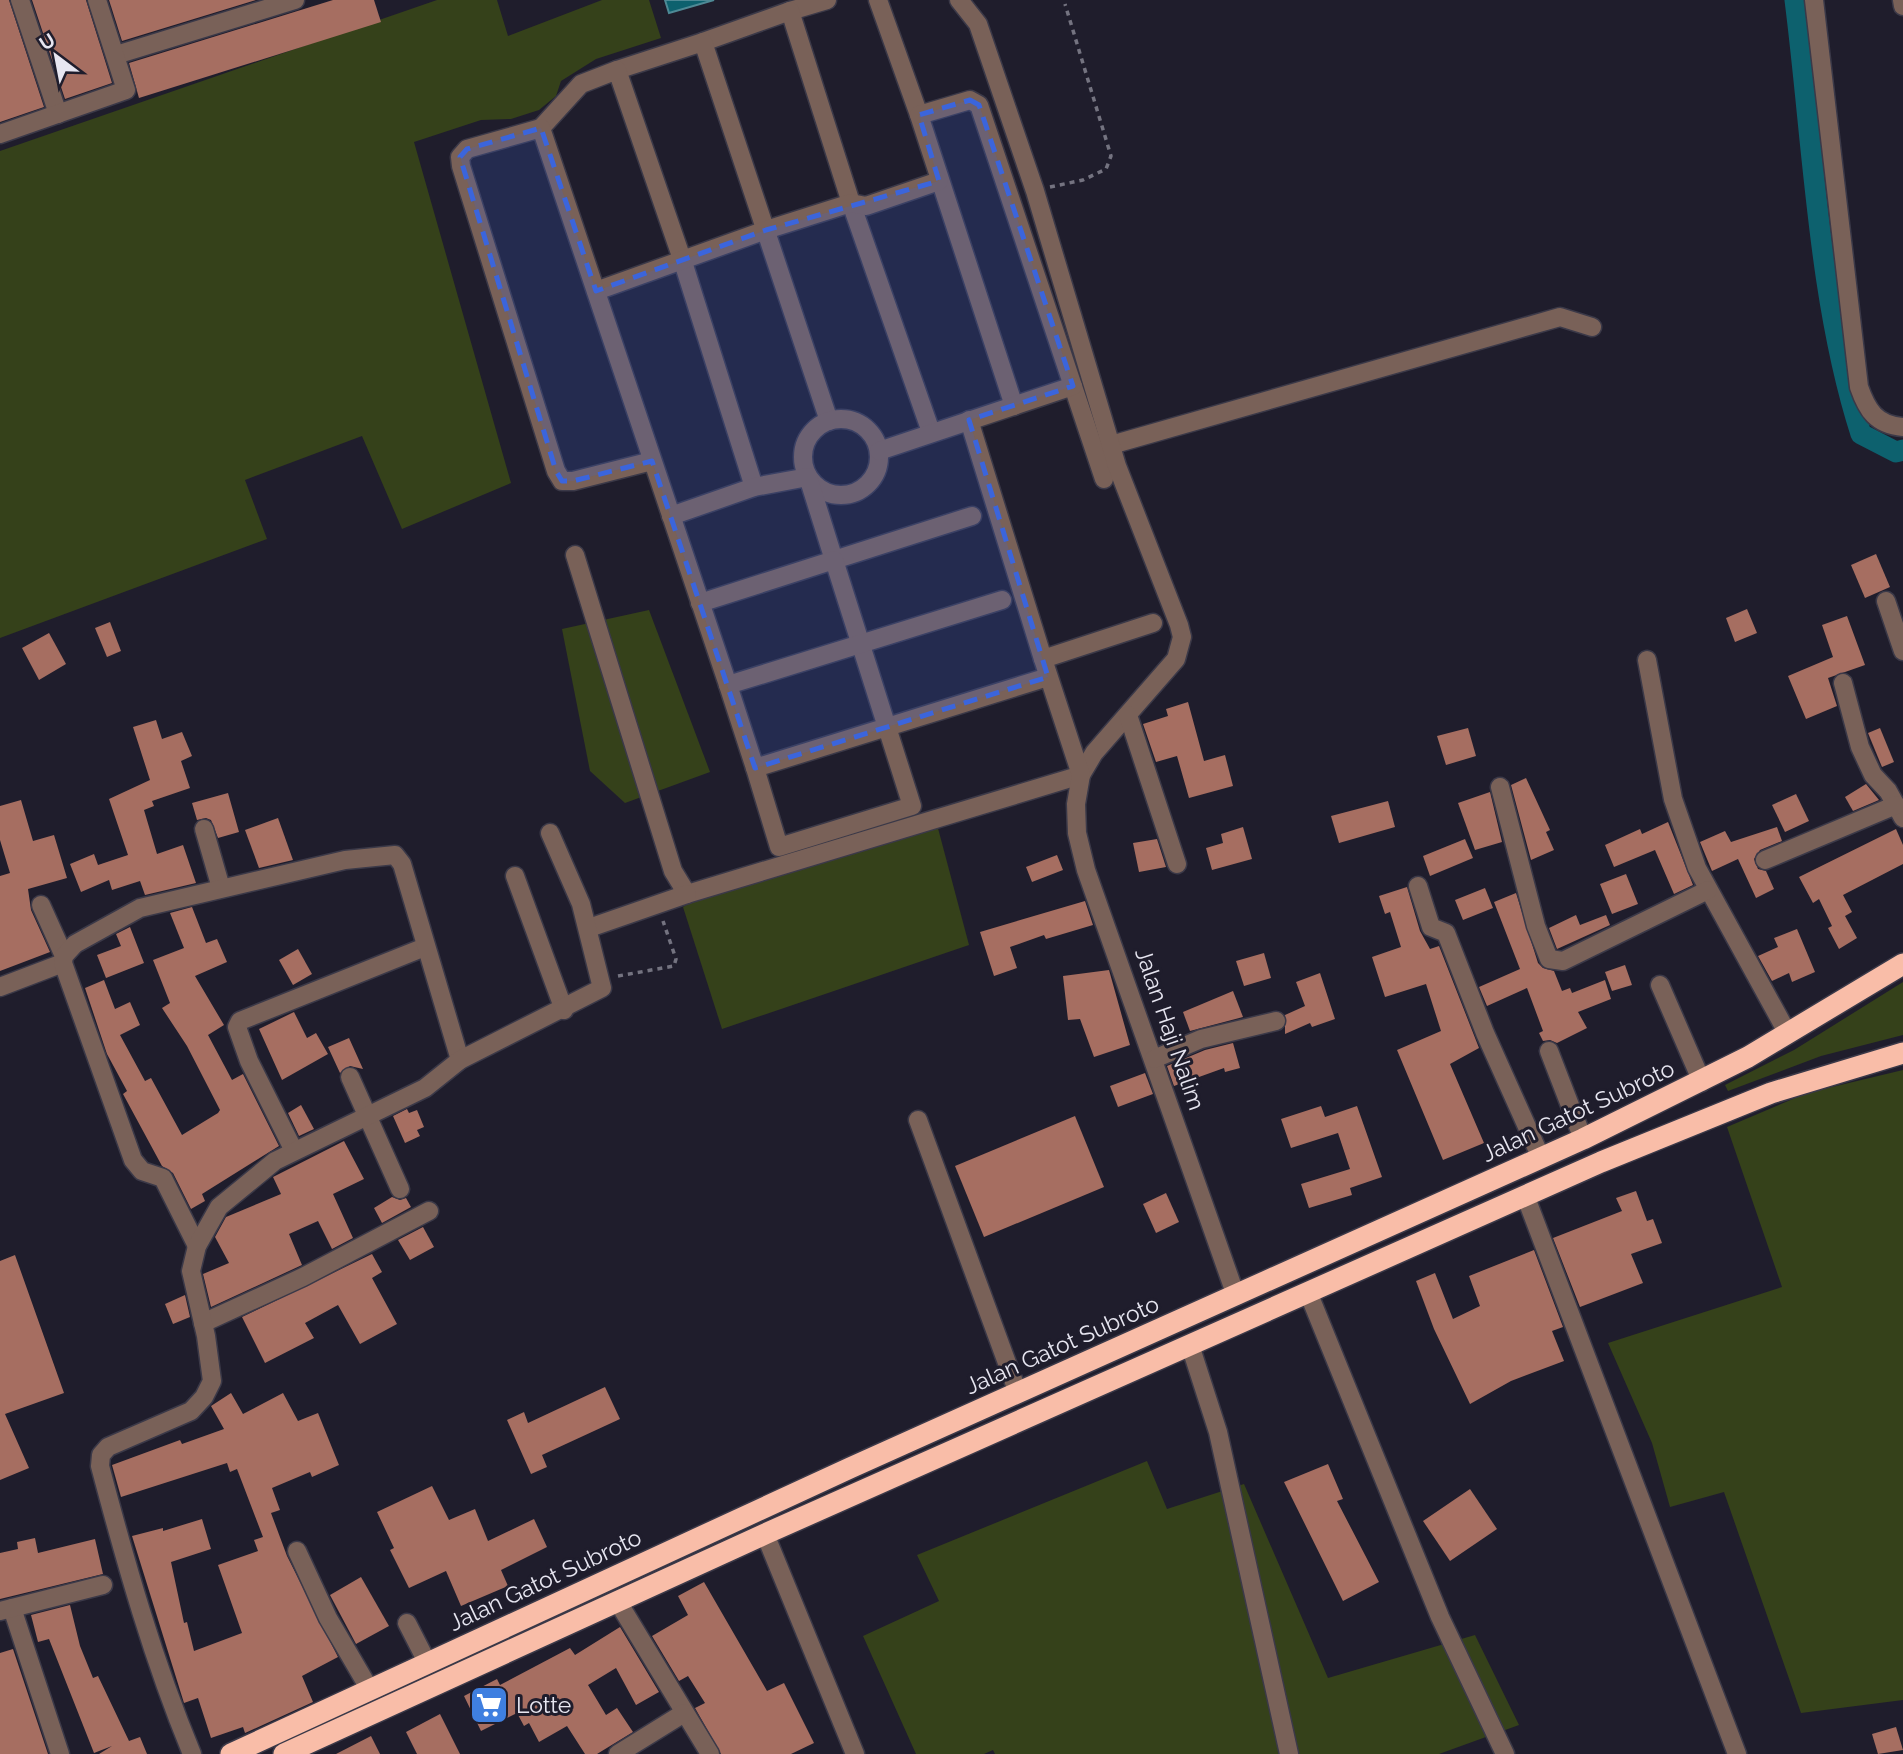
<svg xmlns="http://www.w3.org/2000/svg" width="1903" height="1754" font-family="Raleway,sans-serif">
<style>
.green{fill:#35411a}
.water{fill:#0d616e;stroke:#4e8995;stroke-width:2}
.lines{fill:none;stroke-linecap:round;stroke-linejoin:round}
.canal{stroke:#0d616e;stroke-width:21}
.building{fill:#a66e61}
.minor-casing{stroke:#3b3948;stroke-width:21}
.highway-casing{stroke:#3b3948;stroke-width:24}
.path{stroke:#747380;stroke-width:3.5;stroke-dasharray:5 5;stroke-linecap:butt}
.minor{stroke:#796158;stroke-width:18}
.highway{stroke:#f9bda8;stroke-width:21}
.marked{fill:#3b65dc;fill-opacity:0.2;stroke:#3b65dc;stroke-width:5;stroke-dasharray:14 9;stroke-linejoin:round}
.labels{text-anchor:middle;stroke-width:6;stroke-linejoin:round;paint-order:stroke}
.street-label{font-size:23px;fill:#e7e6f1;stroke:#1f1d2c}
.poi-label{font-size:23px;fill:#e7e6f1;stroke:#1f1d2c;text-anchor:start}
</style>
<rect width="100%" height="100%" fill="#1f1d2c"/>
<g class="green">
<path d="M437,0H497L508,36L602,0H649L661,38L596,59L561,81L556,96L539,110L511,119L481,120L414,142L511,483L402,529L362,436L245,480L267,539L0,638V151Z"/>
<path d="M649,610L710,772L625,803L590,771L562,629Z"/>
<path d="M935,817L969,945L722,1029L683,907L745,870Z"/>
<path d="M1903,982V1035L1821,1056L1728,1091L1725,1085L1794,1050Z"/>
<path d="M1903,1070V1700L1801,1713L1724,1492L1670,1507L1652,1443L1608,1343L1782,1287L1727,1127L1807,1093Z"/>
<path d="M1147,1461L1167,1509L1244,1484L1328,1678L1475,1635L1519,1725L1439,1754H995L993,1750L984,1754H916L863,1636L939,1601L917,1555Z"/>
</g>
<path class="water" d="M665,0H714L669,13Z"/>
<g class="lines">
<path class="canal" d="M1795,0C1813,141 1818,300 1861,434L1896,452L1903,450"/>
</g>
<g class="building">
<path d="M0,0H9L44,107L0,122Z"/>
<path d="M32,0H86L112,83L65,99Z"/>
<path d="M109,0H256L122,41Z"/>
<path d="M333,0H374L381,22L139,98L129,63Z"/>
<path d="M1876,554L1890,587L1865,598L1851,565Z"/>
<path d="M1747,609L1757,633L1735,642L1726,618Z"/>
<path d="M1847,616L1865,665L1828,678L1837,706L1806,719L1788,676L1833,657L1822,625Z"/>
<path d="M110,622L121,651L107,657L95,628Z"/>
<path d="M49,633L66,664L39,680L22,648Z"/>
<path d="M1188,702L1204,761L1225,755L1233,786L1189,798L1177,756L1156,762L1143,724L1168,716L1166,709Z"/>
<path d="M156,720L162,739L182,732L192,756L181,761L190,788L152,801L154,806L144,810L157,854L183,845L196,883L145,895L140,881L112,890L109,880L81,892L70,864L94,854L98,865L128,855L109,799L150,780L133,727Z"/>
<path d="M1468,728L1476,756L1446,765L1437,736Z"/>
<path d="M1880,728L1894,762L1882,767L1868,733Z"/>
<path d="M1526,778L1550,830L1546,832L1554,850L1531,860L1511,785Z"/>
<path d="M1866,784L1879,800L1853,811L1845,797Z"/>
<path d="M1490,792L1502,842L1475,850L1458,803Z"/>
<path d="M228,793L239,832L218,838L211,820L206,818L197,820L192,803Z"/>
<path d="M1796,794L1809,821L1785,832L1772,805Z"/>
<path d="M21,800L33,841L54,835L67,878L28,889L31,910L50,952L0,971V876L10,873L0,840V806Z"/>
<path d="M1388,801L1395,827L1339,843L1331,816Z"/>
<path d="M278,818L293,860L259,868L245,830Z"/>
<path d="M1668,822L1693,885L1674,894L1655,850L1614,867L1605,845L1640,829L1642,834Z"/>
<path d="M1243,827L1252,859L1212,870L1206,848L1223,843L1221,834Z"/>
<path d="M1777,827L1782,841L1760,850L1754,859L1758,869L1766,871L1774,889L1756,898L1738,859L1712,871L1700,842L1725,831L1731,842Z"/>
<path d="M1896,829L1903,845V864L1843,895L1852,912L1845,916L1857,938L1839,949L1828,928L1832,926L1819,899L1813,903L1799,877Z"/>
<path d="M1157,839L1166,867L1139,872L1133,843Z"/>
<path d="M1465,839L1473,858L1430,876L1423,856Z"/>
<path d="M1057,855L1063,870L1032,882L1026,867Z"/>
<path d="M1626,874L1638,904L1612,914L1600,884Z"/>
<path d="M1407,887L1420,931L1430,949L1439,946L1479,1048L1450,1064L1484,1143L1443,1160L1397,1050L1441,1031L1426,984L1385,997L1372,957L1401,947L1390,912L1385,914L1379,896Z"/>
<path d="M1485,888L1493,908L1463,920L1455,900Z"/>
<path d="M1516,893L1538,963L1543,968L1554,971L1562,991L1570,988L1572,993L1605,980L1611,999L1578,1012L1587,1028L1557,1043L1550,1040L1543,1041L1539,1033L1543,1031L1527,988L1487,1006L1479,987L1520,969L1494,902Z"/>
<path d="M1085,901L1093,925L1046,939L1044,935L1010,947L1017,968L994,976L980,932Z"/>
<path d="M192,907L206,943L217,939L227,962L195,976L224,1025L208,1035L232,1080L243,1074L279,1146L202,1194L205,1201L191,1209L173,1173L162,1166L123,1094L127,1091L107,1054L85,988L104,980L115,1009L130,1002L140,1025L120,1035L145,1081L151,1078L182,1135L218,1113L220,1110L187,1046L162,1008L170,1003L153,960L184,948L170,913Z"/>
<path d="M1576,915L1580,925L1606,915L1610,925L1557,949L1549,928Z"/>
<path d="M130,927L144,963L106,978L97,955L121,946L116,934Z"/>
<path d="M1797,929L1815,972L1792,982L1789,973L1772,981L1758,956L1778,947L1774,938Z"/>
<path d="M298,949L312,974L293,985L279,960Z"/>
<path d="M1264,953L1271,978L1244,986L1236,961Z"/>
<path d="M1625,965L1632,985L1612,991L1605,972Z"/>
<path d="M1109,970L1130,1045L1094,1057L1080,1019L1068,1020L1063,976Z"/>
<path d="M1320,973L1335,1019L1312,1027L1310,1023L1285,1034V1015L1305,1006L1296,982Z"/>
<path d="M1233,991L1243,1017L1190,1031L1183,1012Z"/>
<path d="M294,1012L307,1038L316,1033L328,1054L282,1080L259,1029Z"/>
<path d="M349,1038L363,1069L350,1066L340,1073L328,1047Z"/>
<path d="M1233,1043L1240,1068L1225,1072L1224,1068L1174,1086L1167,1066L1205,1050Z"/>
<path d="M1145,1073L1153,1094L1118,1107L1110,1086Z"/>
<path d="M301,1105L314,1129L299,1136L288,1113Z"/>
<path d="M1321,1106L1325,1117L1357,1106L1382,1177L1350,1188L1352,1195L1309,1208L1301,1184L1350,1169L1338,1133L1291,1148L1281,1119Z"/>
<path d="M407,1109L409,1113L417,1110L424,1127L417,1130L420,1136L405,1143L393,1116Z"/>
<path d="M1075,1116L1104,1187L984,1237L955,1166Z"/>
<path d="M344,1141L364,1179L333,1194L353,1238L332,1249L318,1221L289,1234L302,1265L211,1307L203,1274L229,1263L215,1237L226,1217L281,1194L273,1177Z"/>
<path d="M1636,1191L1647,1221L1653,1219L1662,1243L1631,1254L1643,1283L1580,1307L1553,1238L1622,1211L1616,1198Z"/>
<path d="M1166,1193L1179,1222L1156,1233L1143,1204Z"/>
<path d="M392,1197L400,1200L406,1198L411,1207L382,1223L374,1208Z"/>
<path d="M423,1227L434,1247L410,1260L398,1240Z"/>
<path d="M1534,1250L1563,1327L1552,1331L1564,1361L1511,1381L1470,1404L1434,1329L1416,1281L1435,1273L1453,1319L1480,1306L1469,1276Z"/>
<path d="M372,1254L382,1272L372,1278L397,1324L360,1344L338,1305L305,1323L314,1338L265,1363L242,1317Z"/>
<path d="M15,1255L64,1393L5,1414L29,1468L0,1480V1261Z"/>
<path d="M185,1295L190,1317L173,1324L165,1304Z"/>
<path d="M605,1387L620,1419L542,1455L547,1467L531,1474L507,1420L524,1412L528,1423Z"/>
<path d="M231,1393L243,1414L283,1393L298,1421L318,1413L339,1465L312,1477L310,1472L272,1488L280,1510L271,1513L287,1556L338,1657L302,1676L313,1702L245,1733L243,1727L211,1738L198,1698L184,1703L132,1536L163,1528V1531L202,1519L211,1549L171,1562L184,1623L187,1622L194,1651L242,1633L218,1565L258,1551L254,1540L263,1537L237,1469L230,1472L227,1463L121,1497L112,1465L180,1440L182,1444L224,1429L211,1406Z"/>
<path d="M1328,1464L1343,1499L1337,1501L1379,1582L1343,1601L1284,1482Z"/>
<path d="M432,1486L449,1520L475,1509L488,1541L534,1519L547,1547L501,1570L508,1586L461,1606L446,1571L409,1588L390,1550L394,1548L377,1512Z"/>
<path d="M1470,1489L1497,1529L1450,1561L1423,1521Z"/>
<path d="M35,1538L38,1553L95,1539L103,1574L0,1599V1553L18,1549L17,1542Z"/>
<path d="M361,1577L389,1626L356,1644L330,1595Z"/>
<path d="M704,1582L767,1691L784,1683L814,1743L791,1754H721L695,1708L705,1703L688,1676L679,1681L652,1636L688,1615L678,1596Z"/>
<path d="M70,1605L80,1646L93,1678L98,1676L129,1741L140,1737L147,1754H99L112,1746L94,1753L49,1639L38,1642L31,1615Z"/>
<path d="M620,1627L659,1692L636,1705L616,1668L588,1685L606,1715L617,1708L633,1732L597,1754H585L567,1726L539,1742L529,1723L524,1726L517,1713L481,1731L464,1696L497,1679L500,1685L570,1648L575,1655Z"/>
<path d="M13,1649L48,1754H0V1653Z"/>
<path d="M440,1714L460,1754H417L406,1732Z"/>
<path d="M1896,1727L1903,1750L1878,1754L1872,1734Z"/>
<path d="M371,1736L380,1754H336Z"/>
</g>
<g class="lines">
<defs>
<g id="minor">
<path d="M20,0L58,114"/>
<path d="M878,0L919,115L1014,406"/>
<path d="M1814,0L1859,387C1867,410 1876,425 1903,427"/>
<path d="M1902,0L1903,6"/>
<path d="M790,11L827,0"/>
<path d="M703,42L790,11L851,203L931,432"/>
<path d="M116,55L295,0"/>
<path d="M617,70L703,42L829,421"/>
<path d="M919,115L970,100L979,105L1104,479"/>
<path d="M541,128L581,84L617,70L683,262L754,487"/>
<path d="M0,134L126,90L97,0"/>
<path d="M596,291L766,230L851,203L866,206L939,181"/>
<circle cx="841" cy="457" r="38"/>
<path d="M969,420L1043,659"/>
<path d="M1111,445L1560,317L1592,327"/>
<path d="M879,451L1073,386"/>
<path d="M652,461L573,481H562L556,471L461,166L460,157L467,149L541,128L728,685L755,768L1048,677"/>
<path d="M671,516L754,487L808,477L834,560L972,516"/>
<path d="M575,555L673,871L687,894L1081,775L1094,753L1176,659L1182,637L1179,625L1117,466L1035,191L978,24L959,0"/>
<path d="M1886,601L1903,651"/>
<path d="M700,603L834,560L912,806L779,847L755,768"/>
<path d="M1153,623L1043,659L1081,775L1076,804L1077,833L1086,870L1236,1296"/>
<path d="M1647,660L1673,799L1697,868L1788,1034"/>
<path d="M1843,683L1860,747L1873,775L1888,791L1903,818"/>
<path d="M728,685L1002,600"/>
<path d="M1128,715L1177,864"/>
<path d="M1500,787L1536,926L1549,959L1563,961L1708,890"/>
<path d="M204,829L221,888"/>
<path d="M1765,860L1896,805"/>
<path d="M515,876L564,1010"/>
<path d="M1418,886L1431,927L1446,933L1485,1033L1541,1158"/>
<path d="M41,905L64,956"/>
<path d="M589,928L687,894"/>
<path d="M1660,985L1702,1082"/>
<path d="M0,987L63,963"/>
<path d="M1549,1051L1583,1139"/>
<path d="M1154,1059L1201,1039L1276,1021"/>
<path d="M350,1077L400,1189"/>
<path d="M918,1120L1018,1393"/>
<path d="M294,1151L249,1061L237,1027L240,1021L425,947"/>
<path d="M1525,1195L1737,1754"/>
<path d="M197,1246L163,1178L142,1171L133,1160L63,963L64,956L75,944L140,908L345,860L395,855L402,864L460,1060"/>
<path d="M1308,1292L1440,1617L1505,1754"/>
<path d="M203,1323L303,1277L429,1211"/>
<path d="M1190,1345L1218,1432L1289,1754"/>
<path d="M765,1534L855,1754"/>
<path d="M297,1551L328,1618L370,1690"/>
<path d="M618,1602L710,1754"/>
<path d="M12,1608L60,1754"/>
<path d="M0,1611L103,1585"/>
<path d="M407,1623L428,1664"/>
<path d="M192,1754C153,1660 126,1564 100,1466L101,1455L108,1447L191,1411L204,1397L212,1381L206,1336L191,1271L197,1246L219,1207L275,1161L425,1088L460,1060L602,988L581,904L550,833"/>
<path d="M618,1754L684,1713"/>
</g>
<g id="highway">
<path d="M231,1754L850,1468L1583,1139L1748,1057L1903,964"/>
<path d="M284,1754L765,1534L1601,1162L1771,1093L1903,1053"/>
</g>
</defs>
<use href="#minor" class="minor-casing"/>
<use href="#highway" class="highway-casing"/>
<g class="path">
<path d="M1050,187L1083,180L1106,169L1111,156L1065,4"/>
<path d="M618,976L674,966L676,959L663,921"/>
</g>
<use href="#minor" class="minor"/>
<use href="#highway" class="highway"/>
</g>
<path class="marked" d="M970,100L979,105L1073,386L969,420L1048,677L755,768L652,461L573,481H562L556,471L460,157L467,149L541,128L596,291L766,230L939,181L919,115Z"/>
<defs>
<symbol id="supermarket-square" viewBox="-11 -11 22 22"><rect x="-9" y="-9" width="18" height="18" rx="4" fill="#3f7fe0" stroke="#1f1d2c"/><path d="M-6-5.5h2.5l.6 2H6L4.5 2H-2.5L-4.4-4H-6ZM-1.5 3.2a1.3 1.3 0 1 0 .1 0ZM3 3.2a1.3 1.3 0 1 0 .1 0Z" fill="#fff"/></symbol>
</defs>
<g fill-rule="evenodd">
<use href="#supermarket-square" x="467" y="1683" width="44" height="44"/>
</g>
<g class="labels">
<g class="street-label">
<text transform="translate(1170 1029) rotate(71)" y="8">Jalan Haji Nalim</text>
<text transform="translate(1578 1111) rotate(-25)" y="8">Jalan Gatot Subroto</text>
<text transform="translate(1062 1345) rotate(-24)" y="8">Jalan Gatot Subroto</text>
<text transform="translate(545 1580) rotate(-25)" y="8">Jalan Gatot Subroto</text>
</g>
<g class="poi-label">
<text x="516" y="1713">Lotte</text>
</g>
</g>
<g transform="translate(56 56) rotate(328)" stroke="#1f1d2c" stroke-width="5" paint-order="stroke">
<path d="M0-5L12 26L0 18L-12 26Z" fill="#e7e6f1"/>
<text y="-10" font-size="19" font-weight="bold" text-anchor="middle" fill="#e7e6f1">U</text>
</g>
</svg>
